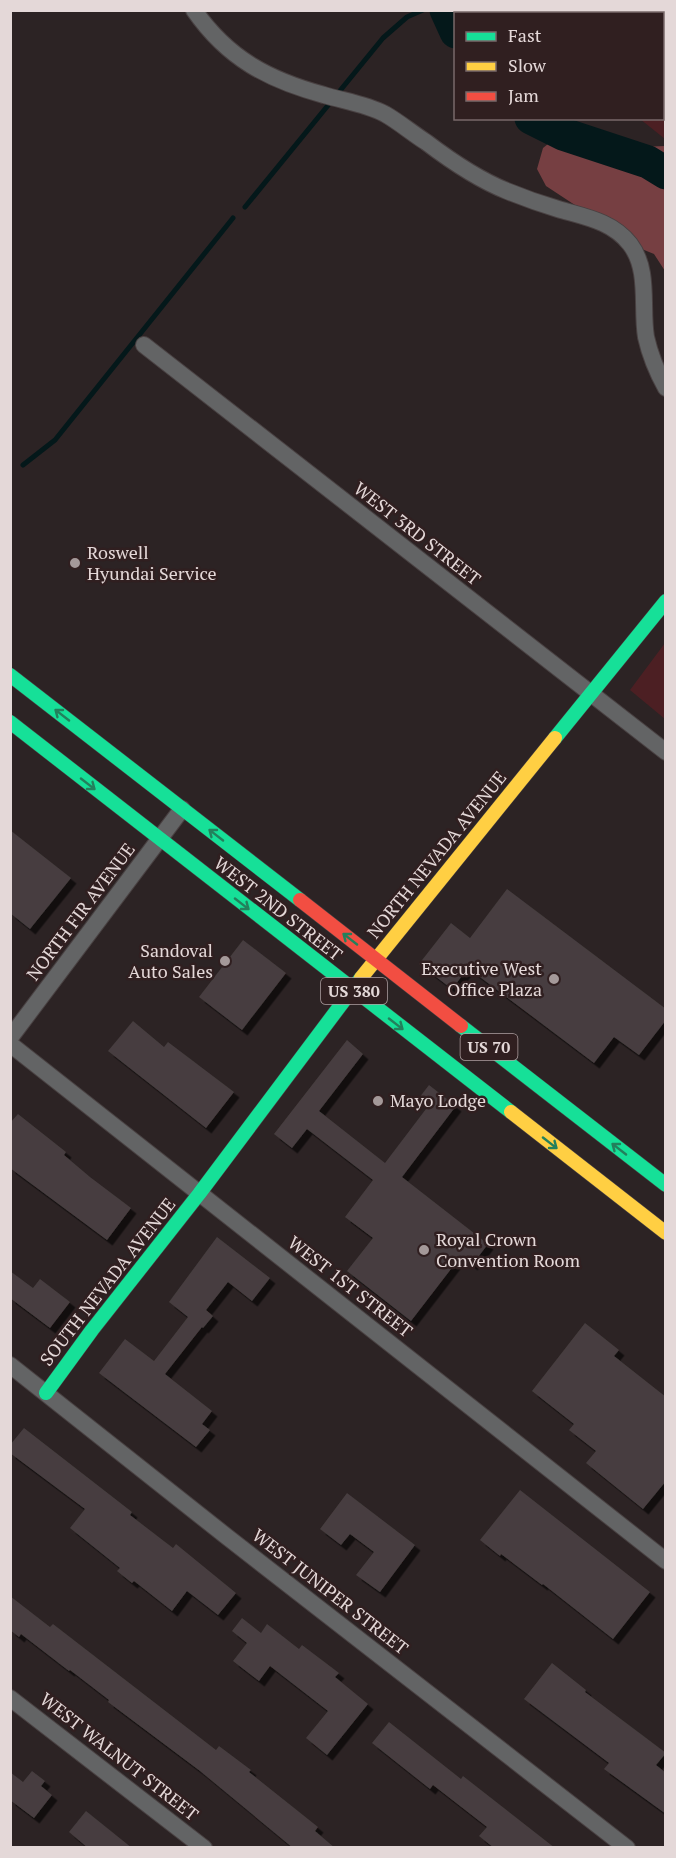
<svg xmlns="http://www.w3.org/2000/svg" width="676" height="1858" font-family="'PT Serif',serif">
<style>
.green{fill:#4c1f23}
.forest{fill:#763f42}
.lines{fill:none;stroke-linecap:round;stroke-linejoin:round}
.stream{stroke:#04181a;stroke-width:5}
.river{stroke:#04181a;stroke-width:33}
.building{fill:#463e3f;filter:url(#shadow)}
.street-casing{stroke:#494142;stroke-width:18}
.fast-casing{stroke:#494142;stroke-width:15}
.slow-casing{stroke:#494142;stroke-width:15}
.jam-casing{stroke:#494142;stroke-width:15}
.street{stroke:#636465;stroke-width:16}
.fast{stroke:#16e098;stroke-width:14}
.slow{stroke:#ffcf43;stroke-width:14}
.jam{stroke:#f24e42;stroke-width:14}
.oneway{stroke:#23805c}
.poi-dot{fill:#a49999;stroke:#301f20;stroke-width:2}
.labels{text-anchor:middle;stroke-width:5;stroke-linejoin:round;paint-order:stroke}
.shield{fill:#301f20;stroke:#aea0a1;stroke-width:1.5}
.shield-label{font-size:16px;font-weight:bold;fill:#e4d8d8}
.street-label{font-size:18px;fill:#e4d8d8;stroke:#301f20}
.poi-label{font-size:18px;fill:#e4d8d8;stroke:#301f20;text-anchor:start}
</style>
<defs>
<filter id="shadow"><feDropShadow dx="5.5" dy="5.5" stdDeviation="0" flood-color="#0009"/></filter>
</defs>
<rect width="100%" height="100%" fill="#2c2324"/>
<g class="green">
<path d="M498,11H665V139L640,119L662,118V14H500Z"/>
<path d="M665,643V719L630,690Z"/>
</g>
<path class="forest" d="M553,140L572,142L591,149L665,146V271L654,254L622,241L584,211L546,186L537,169L543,148Z"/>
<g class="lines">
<g class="stream">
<path d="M245,207L383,38L407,17L423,10"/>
<path d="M23,465L55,440L233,218"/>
</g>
<g class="river">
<path d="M446,10L456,32"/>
<path d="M531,118L563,134L648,162L666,173"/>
</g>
</g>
<g class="building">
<path d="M10,830L71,878L30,929L10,913Z"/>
<path d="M507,889L666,1009V1020L639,1055L614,1037L594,1063L468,968L452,989L419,964L451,923L470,938Z"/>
<path d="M243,940L286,973L242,1030L199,997Z"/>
<path d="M133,1021L164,1047L168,1042L234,1092L206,1128L108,1051Z"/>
<path d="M347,1040L363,1054L319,1111L385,1163L429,1105L419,1098L429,1085L456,1106L402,1177L488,1244L472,1265L461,1256L411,1321L347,1271L373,1238L345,1217L373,1180L307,1129L292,1148L274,1134Z"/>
<path d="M18,1114L66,1152L64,1155L90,1177L131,1208L107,1240L10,1168V1123Z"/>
<path d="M217,1237L270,1278L252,1301L228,1282L206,1310L213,1316L203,1328L202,1327L165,1374L212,1411L202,1424L210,1430L196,1447L99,1373L125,1339L154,1361L188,1317L169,1302Z"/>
<path d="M10,1271L33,1288L40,1279L70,1302L50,1328L10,1298Z"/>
<path d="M585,1323L619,1350L614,1356L666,1397V1481L643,1509L586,1463L596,1451L569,1430L574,1424L532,1391Z"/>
<path d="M24,1428L132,1512L130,1515L173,1548L176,1544L236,1593L218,1615L187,1591L172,1611L134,1581L132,1583L117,1571L120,1568L70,1528L85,1509L10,1453V1445Z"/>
<path d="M520,1490L650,1592L613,1639L543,1584L542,1585L501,1554L500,1556L480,1540Z"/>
<path d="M347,1493L415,1545L380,1592L356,1575L374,1552L350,1534L341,1545L320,1529Z"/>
<path d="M10,1596L50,1627L53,1624L216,1750L219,1746L251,1770L249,1772L318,1827L315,1831L335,1848H293L200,1771L108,1702L109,1700L70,1670L69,1671L21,1634L19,1637L10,1630Z"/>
<path d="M242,1618L261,1633L267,1624L299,1649L302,1645L339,1673L335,1677L368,1704L327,1755L306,1738L328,1711L270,1666L259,1681L233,1661L247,1643L232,1631Z"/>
<path d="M552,1663L586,1690L585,1692L666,1753L656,1765L666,1773V1814L604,1769L609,1763L524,1699Z"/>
<path d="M389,1722L461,1779L463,1776L555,1848H494L479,1836L487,1827L433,1785L430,1789L372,1743Z"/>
<path d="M32,1771L45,1781L41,1786L52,1795L34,1818L10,1800V1772L23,1782Z"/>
<path d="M86,1811L132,1848H88L69,1832Z"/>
</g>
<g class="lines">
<defs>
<g id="street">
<path d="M194,10C228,59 269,80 324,95C344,101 366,104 385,114C399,122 412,133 426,142C451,161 477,179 507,191C524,198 541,204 558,209C585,217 612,221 630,244C650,270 641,307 646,337C650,355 657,372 666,388"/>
<path d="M144,345L666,752"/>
<path d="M10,1038L182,809"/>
<path d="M10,1044L666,1561"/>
<path d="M10,1365L226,1536L627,1848"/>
<path d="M10,1698L204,1848"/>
</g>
<g id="fast">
<path d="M10,675L300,900"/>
<path d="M10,722L511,1112"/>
<path d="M555,738L666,601"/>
<path d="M461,1026L666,1185"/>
<path d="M46,1393L92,1330L199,1194L361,978"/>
</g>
<g id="slow">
<path d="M361,978L555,738"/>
<path d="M511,1112L666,1233"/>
</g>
<path id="jam" d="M300,900L461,1026"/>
</defs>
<use href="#street" class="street-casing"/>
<use href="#fast" class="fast-casing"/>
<use href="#slow" class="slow-casing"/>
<use href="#jam" class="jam-casing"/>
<use href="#street" class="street"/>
<use href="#fast" class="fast"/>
<use href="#slow" class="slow"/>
<use href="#jam" class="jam"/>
</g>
<defs><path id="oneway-shaft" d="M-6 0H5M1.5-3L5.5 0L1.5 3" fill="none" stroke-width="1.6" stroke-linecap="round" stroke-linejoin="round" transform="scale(1.5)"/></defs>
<g class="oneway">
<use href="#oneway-shaft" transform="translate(62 715) rotate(-142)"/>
<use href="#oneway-shaft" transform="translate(88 784) rotate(38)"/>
<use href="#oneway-shaft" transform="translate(216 835) rotate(-142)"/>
<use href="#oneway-shaft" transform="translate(242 904) rotate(38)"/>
<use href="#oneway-shaft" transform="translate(350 939) rotate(-142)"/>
<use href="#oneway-shaft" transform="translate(396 1024) rotate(38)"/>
<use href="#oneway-shaft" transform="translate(550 1143) rotate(38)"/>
<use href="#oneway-shaft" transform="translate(619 1149) rotate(-142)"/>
</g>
<g class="poi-dot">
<circle cx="75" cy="563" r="6"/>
<circle cx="225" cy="961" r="6"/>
<circle cx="554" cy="979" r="6"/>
<circle cx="378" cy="1101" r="6"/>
<circle cx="424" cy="1250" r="6"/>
</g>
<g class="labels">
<g class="shield">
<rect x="321" y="978" width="66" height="26" rx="4.5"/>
<rect x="460.5" y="1034" width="57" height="26" rx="4.5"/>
</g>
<g class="shield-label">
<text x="354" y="997">US 380</text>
<text x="489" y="1053">US 70</text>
</g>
<g class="street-label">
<text transform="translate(417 534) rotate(38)" y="6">WEST 3RD STREET</text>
<text transform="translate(437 855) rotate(-51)" y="6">NORTH NEVADA AVENUE</text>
<text transform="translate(278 909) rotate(38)" y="6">WEST 2ND STREET</text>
<text transform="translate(81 912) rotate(-53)" y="6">NORTH FIR AVENUE</text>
<text transform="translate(108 1282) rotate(-52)" y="6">SOUTH NEVADA AVENUE</text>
<text transform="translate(350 1287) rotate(38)" y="6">WEST 1ST STREET</text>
<text transform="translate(330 1592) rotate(38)" y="6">WEST JUNIPER STREET</text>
<text transform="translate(119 1757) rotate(38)" y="6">WEST WALNUT STREET</text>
</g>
<g class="poi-label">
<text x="87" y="559">Roswell<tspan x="87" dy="21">Hyundai Service</tspan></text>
<text x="213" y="957" text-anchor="end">Sandoval<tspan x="213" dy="21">Auto Sales</tspan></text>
<text x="542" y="975" text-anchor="end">Executive West<tspan x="542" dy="21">Office Plaza</tspan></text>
<text x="390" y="1107">Mayo Lodge</text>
<text x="436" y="1246">Royal Crown<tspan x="436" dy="21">Convention Room</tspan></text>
</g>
</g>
<rect width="676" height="1858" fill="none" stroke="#e4d8d8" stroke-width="24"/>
<rect x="454" y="12" width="210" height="108" fill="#301f20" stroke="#78696a" stroke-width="1.5"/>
<rect x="466" y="32" width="30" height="9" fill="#16e098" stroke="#78696a" stroke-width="1.5"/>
<text x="508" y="42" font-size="18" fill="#e4d8d8">Fast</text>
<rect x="466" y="62" width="30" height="9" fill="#ffcf43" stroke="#78696a" stroke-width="1.5"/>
<text x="508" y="72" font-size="18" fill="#e4d8d8">Slow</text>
<rect x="466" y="92" width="30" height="9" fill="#f24e42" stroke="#78696a" stroke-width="1.5"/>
<text x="508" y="102" font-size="18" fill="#e4d8d8">Jam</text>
</svg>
